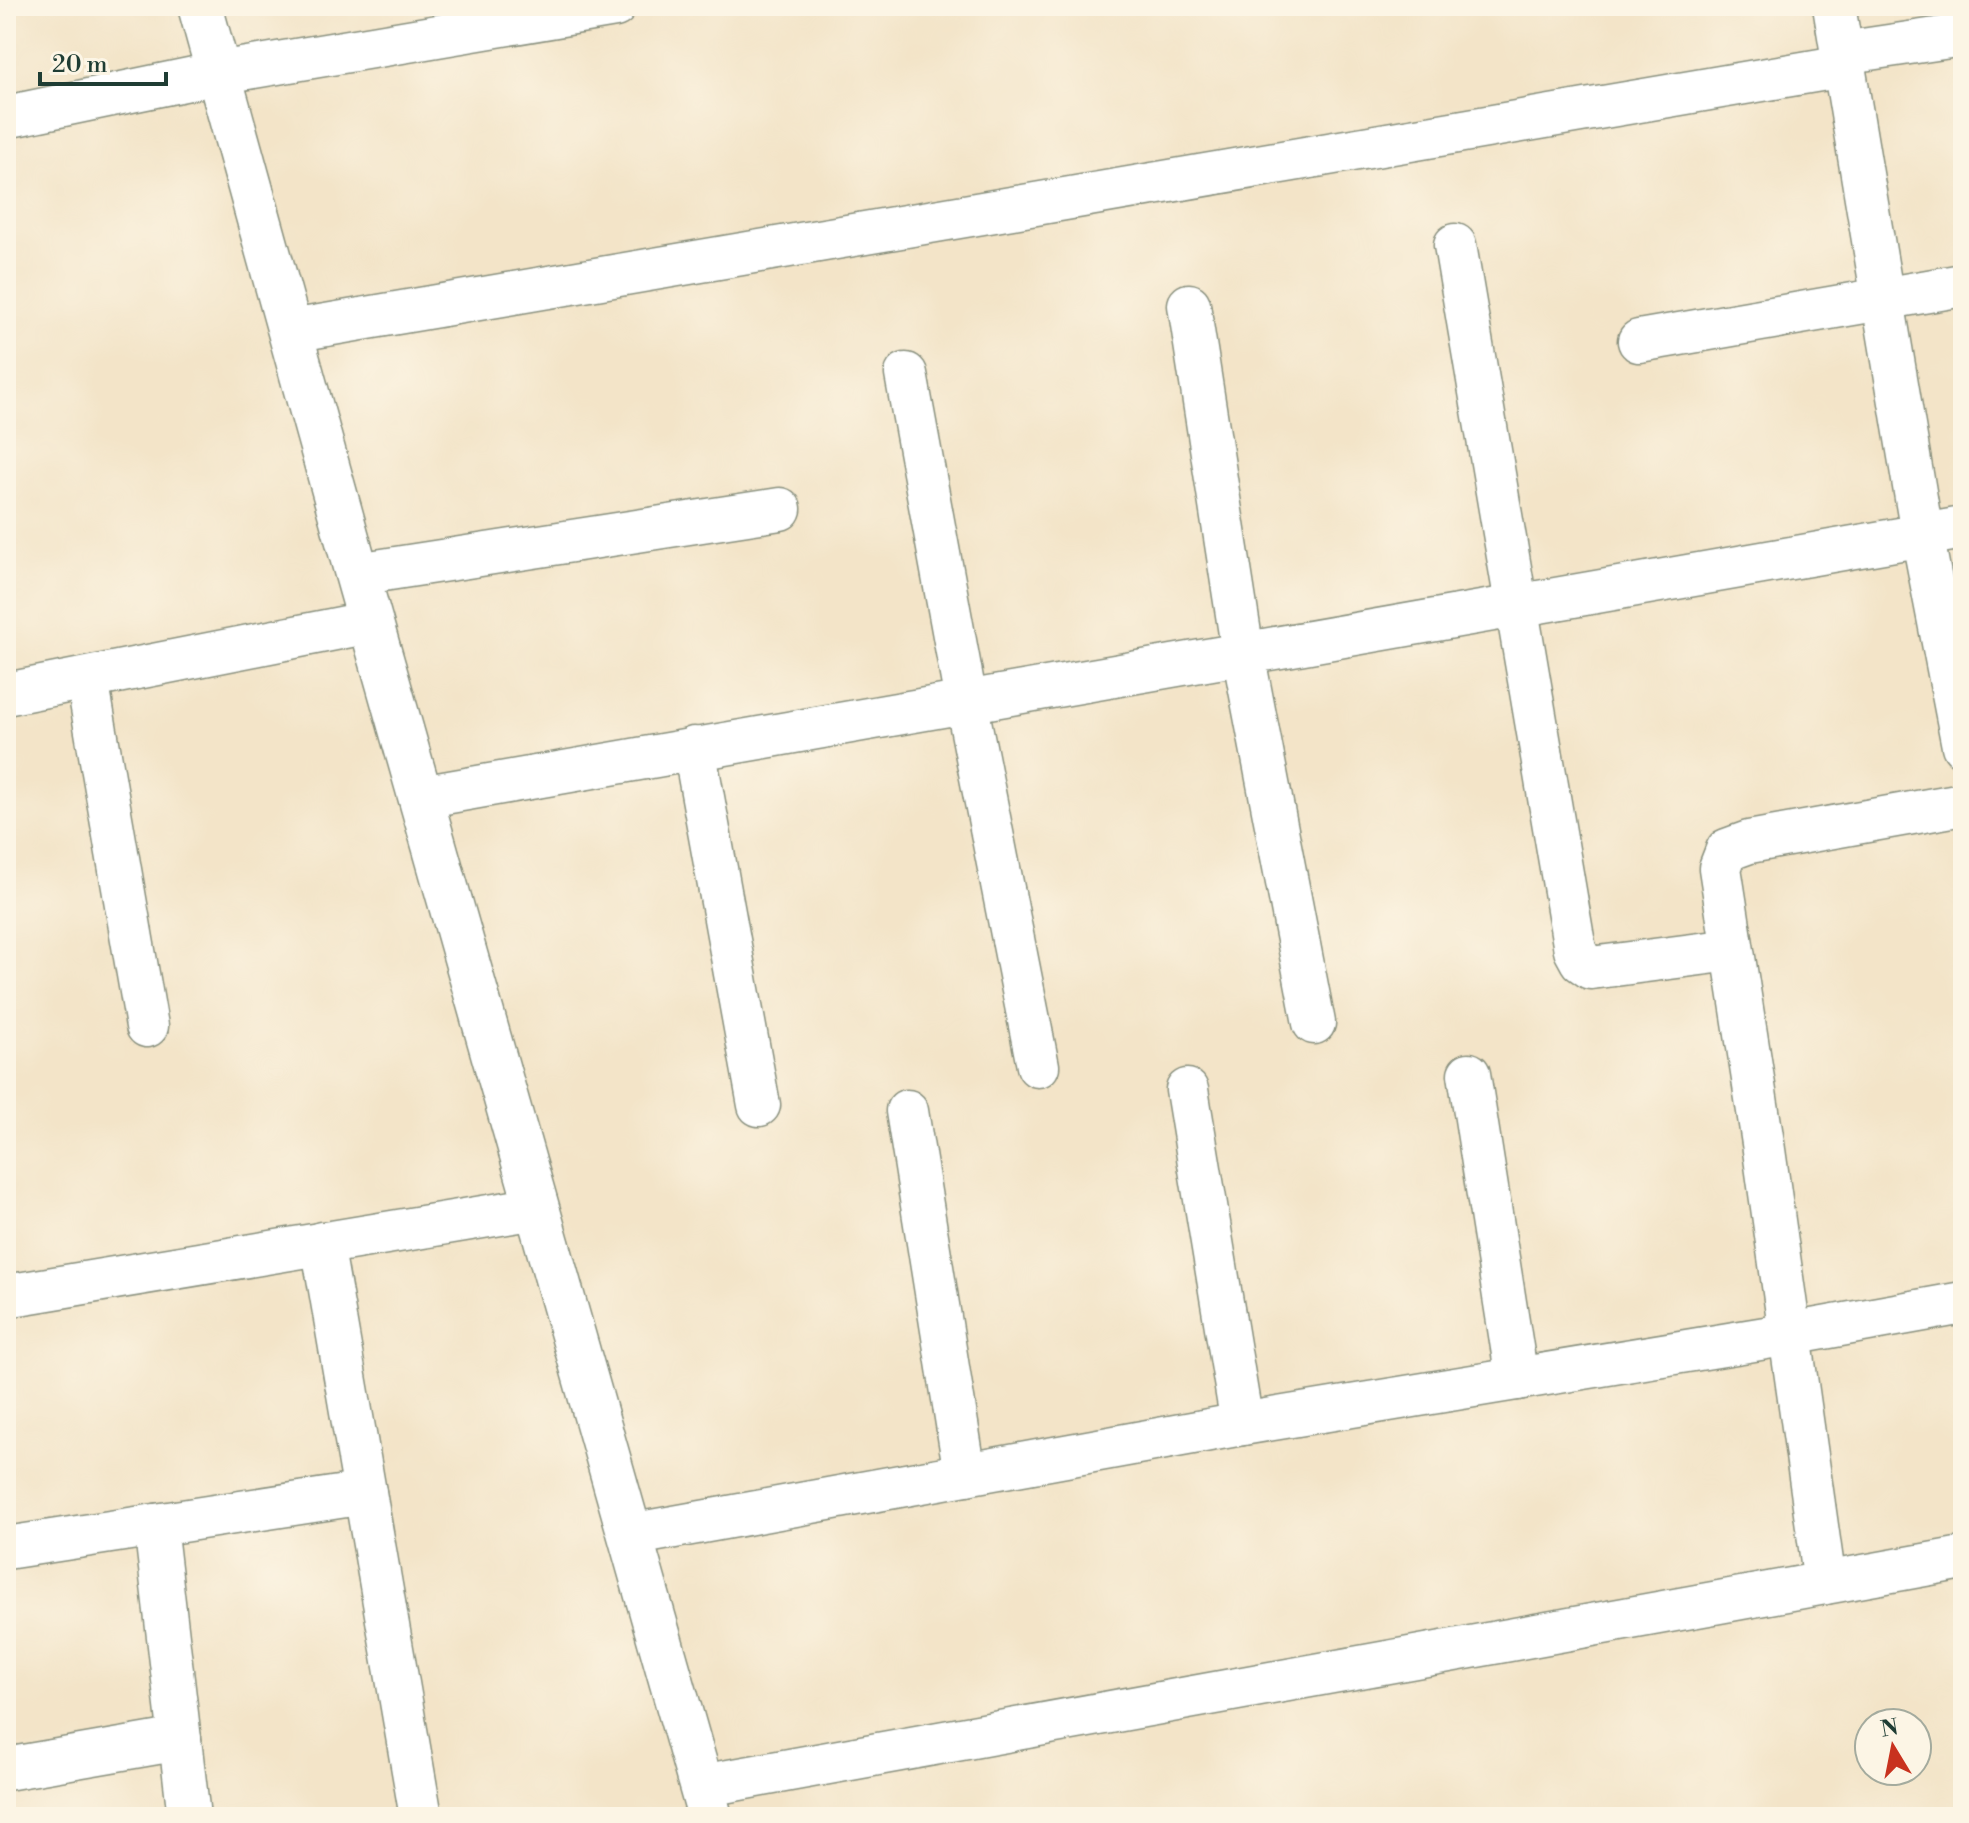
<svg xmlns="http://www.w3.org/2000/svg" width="1969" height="1823" font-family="'Libre Bodoni',serif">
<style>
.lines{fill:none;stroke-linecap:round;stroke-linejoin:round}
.street-casing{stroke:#89907e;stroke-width:45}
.secondary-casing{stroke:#89907e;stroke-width:47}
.street{stroke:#fff;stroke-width:42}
.secondary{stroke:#fff;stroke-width:44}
</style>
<rect width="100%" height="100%" fill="#fcf5e5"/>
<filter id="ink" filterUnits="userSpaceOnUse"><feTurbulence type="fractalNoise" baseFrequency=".0125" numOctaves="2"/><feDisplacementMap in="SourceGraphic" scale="16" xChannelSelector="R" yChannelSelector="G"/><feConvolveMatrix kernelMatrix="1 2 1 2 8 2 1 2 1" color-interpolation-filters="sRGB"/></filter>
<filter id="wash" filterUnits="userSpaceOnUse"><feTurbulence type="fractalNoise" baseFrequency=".006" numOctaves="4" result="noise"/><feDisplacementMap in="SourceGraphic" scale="32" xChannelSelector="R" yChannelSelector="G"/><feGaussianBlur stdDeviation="1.8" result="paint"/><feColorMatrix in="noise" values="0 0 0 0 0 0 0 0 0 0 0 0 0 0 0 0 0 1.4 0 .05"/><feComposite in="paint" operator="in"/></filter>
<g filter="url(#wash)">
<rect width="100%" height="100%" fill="#f3e4c8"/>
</g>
<g filter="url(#ink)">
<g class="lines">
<defs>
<g id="street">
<path d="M1834,6L1922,534L1963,746"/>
<path d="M1842,53L1963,35"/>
<path d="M6,117L218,73L615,6"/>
<path d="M1455,245L1575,950L1581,961L1591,968L1732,950"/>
<path d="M1189,305L1243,653L1314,1023"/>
<path d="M291,331L1844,66"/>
<path d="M1639,341L1963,285"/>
<path d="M906,374L966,701L1038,1066"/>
<path d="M357,574L780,509"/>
<path d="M87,679L147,1026"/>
<path d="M6,694L371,622"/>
<path d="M694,748L759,1105"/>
<path d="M421,797L1963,528"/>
<path d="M1469,1074L1517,1379"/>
<path d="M1187,1090L1242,1424"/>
<path d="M907,1111L965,1474"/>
<path d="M322,1243L421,1817"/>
<path d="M6,1296L537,1208"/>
<path d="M155,1525L189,1817"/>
<path d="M630,1535L1242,1424L1790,1334L1963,1303"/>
<path d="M6,1548L365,1493"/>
<path d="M1825,1583L1763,1143L1720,868L1727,850L1749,842L1963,804"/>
<path d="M6,1769L180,1739"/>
<path d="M701,1786L1963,1558"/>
</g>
<path id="secondary" d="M200,6L357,574L710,1817"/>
</defs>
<use href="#street" class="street-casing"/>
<use href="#secondary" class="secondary-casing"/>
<use href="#street" class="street"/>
<use href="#secondary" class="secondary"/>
</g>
</g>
<rect width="1969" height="1823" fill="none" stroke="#fcf5e5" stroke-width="32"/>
<g transform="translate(1893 1747) rotate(350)"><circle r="38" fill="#fcf5e5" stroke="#a4ab9e" stroke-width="2"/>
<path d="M0-6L14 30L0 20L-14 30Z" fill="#c8321e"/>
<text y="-12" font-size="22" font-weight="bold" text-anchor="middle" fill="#1f3d34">N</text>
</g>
<path d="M40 72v12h126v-12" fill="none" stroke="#1f3d34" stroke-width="4"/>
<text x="52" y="72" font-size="24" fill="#1f3d34" stroke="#fcf5e5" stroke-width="6" paint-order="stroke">20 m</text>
</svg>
